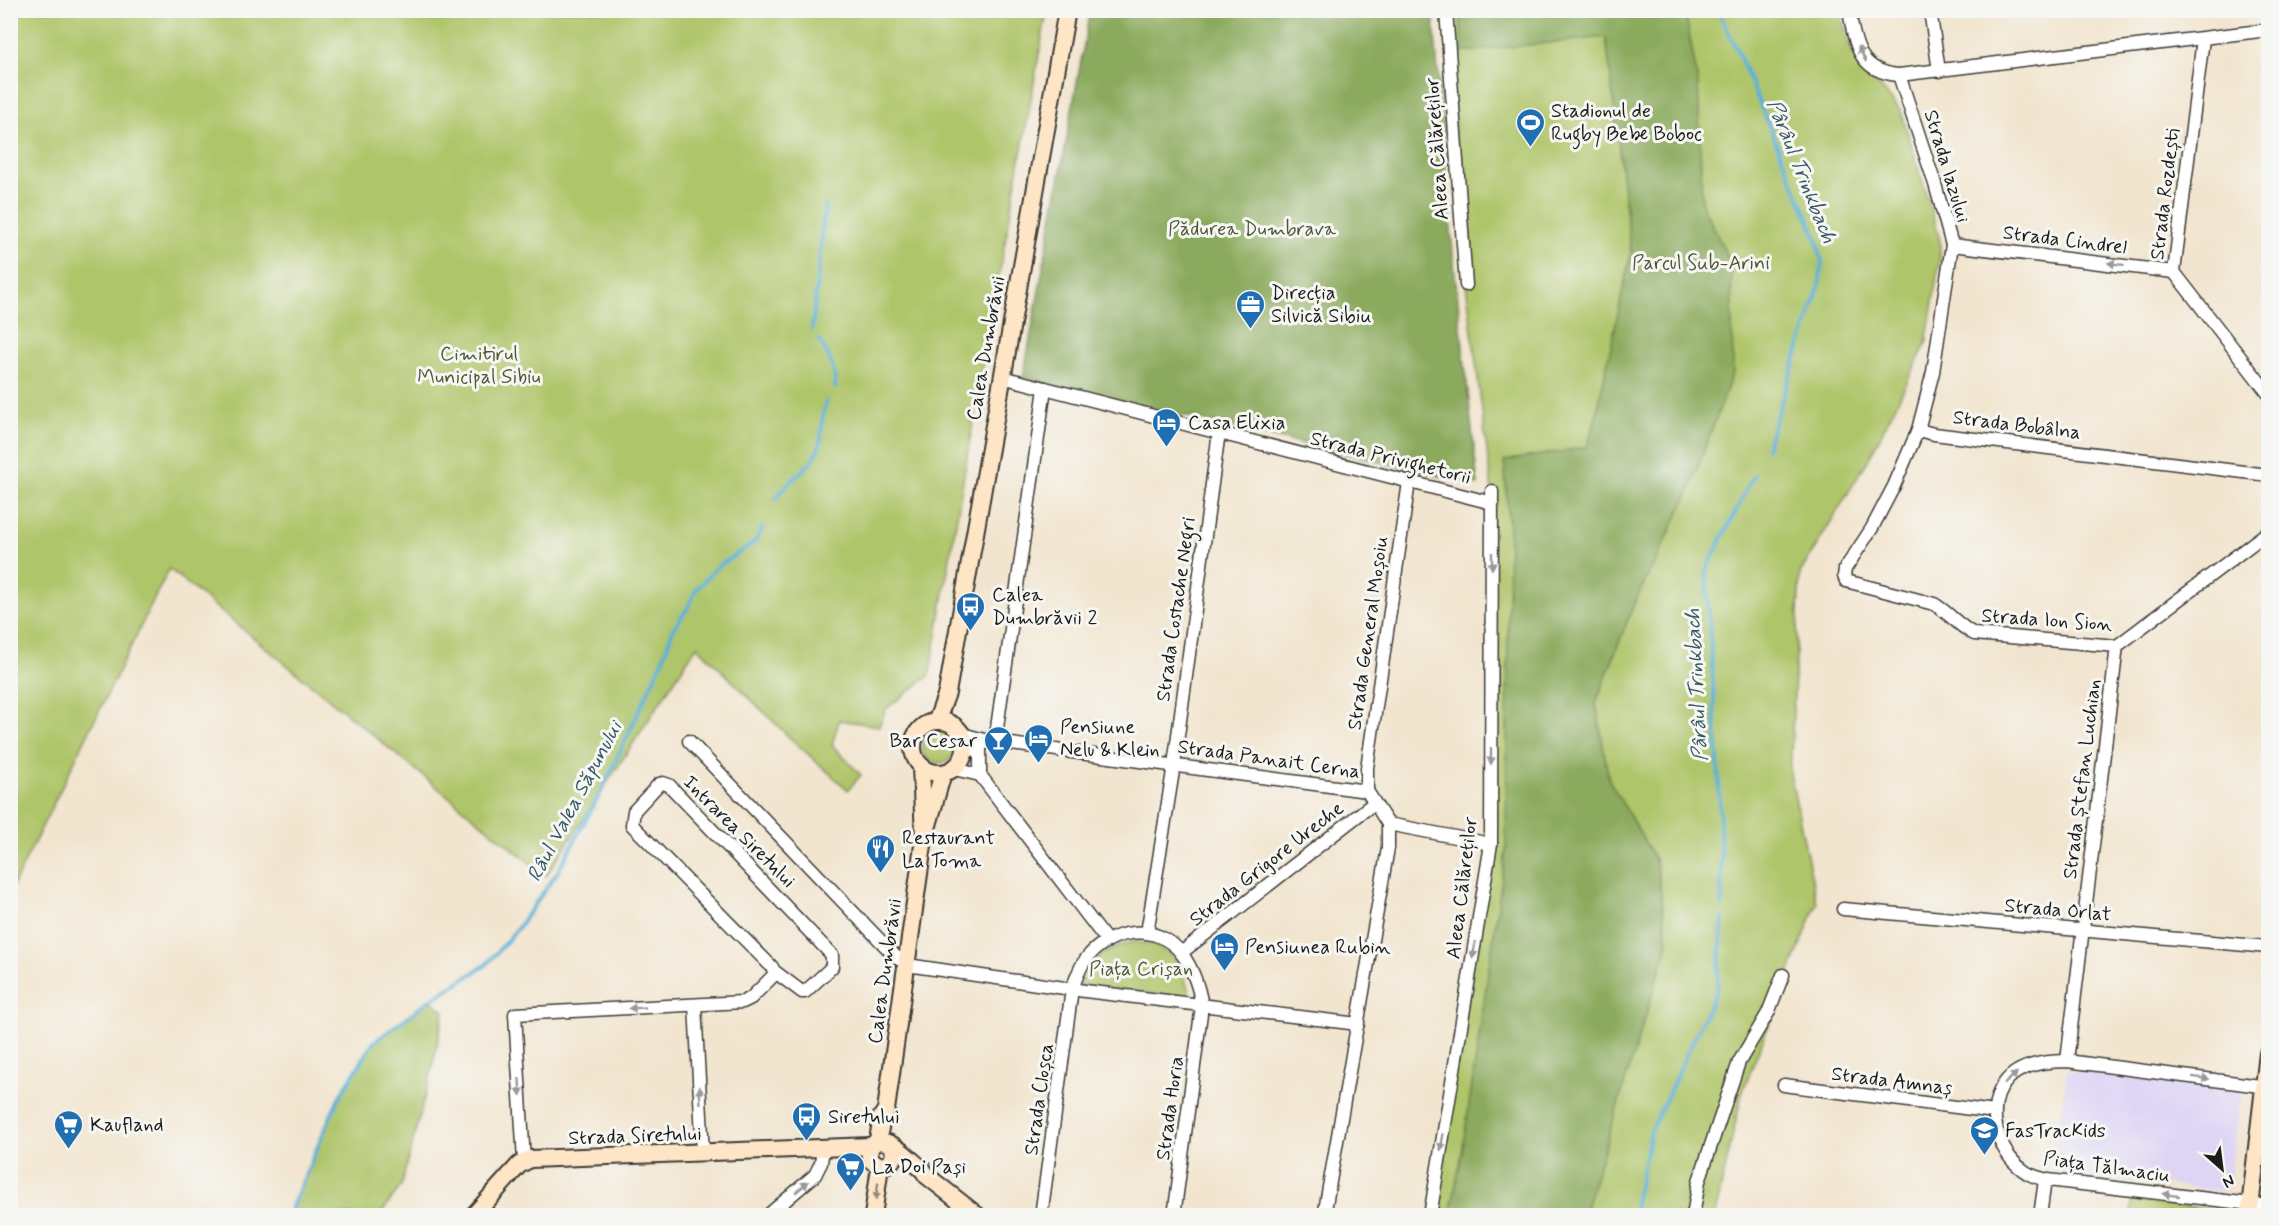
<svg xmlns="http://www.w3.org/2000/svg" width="2279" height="1226" font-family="Mynerve,sans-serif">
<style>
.built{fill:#ded5f5}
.green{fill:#afc569;stroke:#667042;stroke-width:1.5}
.forest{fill:#8baa5d;stroke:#54633c;stroke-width:1.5}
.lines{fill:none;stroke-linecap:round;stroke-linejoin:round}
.stream{stroke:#5ab0d6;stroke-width:4}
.street-casing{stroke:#3c3a37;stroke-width:15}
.secondary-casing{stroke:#3c3a37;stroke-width:20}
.street{stroke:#fff;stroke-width:12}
.secondary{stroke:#fee5c5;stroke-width:16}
.oneway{fill:#999}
.oneway2{fill:#988b79}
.labels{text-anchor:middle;stroke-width:6;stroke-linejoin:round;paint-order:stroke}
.poi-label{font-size:20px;fill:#1c1c1c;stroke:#f6f6f2;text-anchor:start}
.street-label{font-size:20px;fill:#1c1c1c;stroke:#f6f6f2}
.park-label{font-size:20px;fill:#4f5737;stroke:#f6f6f2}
.water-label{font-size:21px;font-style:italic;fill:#355766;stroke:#f6f6f2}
</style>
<rect width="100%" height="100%" fill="#f6f6f2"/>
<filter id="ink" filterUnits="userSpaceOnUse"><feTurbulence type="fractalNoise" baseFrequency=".0167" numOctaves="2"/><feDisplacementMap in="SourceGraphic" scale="12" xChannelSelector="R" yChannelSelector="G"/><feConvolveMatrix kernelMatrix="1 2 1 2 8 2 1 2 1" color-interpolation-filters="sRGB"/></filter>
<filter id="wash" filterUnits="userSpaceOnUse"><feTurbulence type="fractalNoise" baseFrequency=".008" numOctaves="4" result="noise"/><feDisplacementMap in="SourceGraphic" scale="24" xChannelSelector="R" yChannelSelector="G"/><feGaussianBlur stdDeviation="1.35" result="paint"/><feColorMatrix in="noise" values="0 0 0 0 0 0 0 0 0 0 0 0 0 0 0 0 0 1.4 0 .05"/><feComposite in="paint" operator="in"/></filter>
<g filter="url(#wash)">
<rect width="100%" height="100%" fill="#f2e5cf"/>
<path class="built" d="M2067,1070L2242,1090L2228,1192L2053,1172Z"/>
<g class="green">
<path d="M11,10L1047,11L985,352L930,675L886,709L879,726L839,720L832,745L861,775L848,790L790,738L697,646L546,876L169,569L11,890Z"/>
<path d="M1446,11H1841C1845,30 1849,51 1862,67C1876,85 1890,94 1902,114L1940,240V259L1926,344L1871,455L1800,573L1790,774L1817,903L1742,1093L1715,1215L1430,1216L1491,844L1492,491L1466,284Z"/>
<circle cx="939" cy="746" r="17"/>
<path d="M1132,942C1174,944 1180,962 1191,998L1079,986C1092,960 1103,949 1132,942Z"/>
<path d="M430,1000L444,1011L432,1069L401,1186L380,1215H288L338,1099L373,1043Z"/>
<path d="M2132,1201L2223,1211V1215H2131Z"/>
</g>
<g class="forest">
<path d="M1090,11H1433L1453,255L1478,485L1023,378Z"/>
<path d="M1460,11H1685L1698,83L1702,204L1731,264L1733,372L1687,497L1633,606L1596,703L1609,780L1656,861L1668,944L1588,1201L1585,1215H1450L1462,1153L1506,850L1509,527L1504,461L1587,447L1596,417L1631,252L1606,37L1462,52Z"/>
</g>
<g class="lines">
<g class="stream">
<path d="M1718,10L1736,48L1816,237L1822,261L1819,287L1766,449"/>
<path d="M812,330L825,206"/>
<path d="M819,340C829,356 836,368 835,388"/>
<path d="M776,499C787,480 807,472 817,452C825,436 819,417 827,401"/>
<path d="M1722,906L1719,779L1706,570L1754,475"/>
<path d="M288,1216L338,1099L373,1043L430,1000L486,965L517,929L557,873L601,792L662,662L673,629L687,609L696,590L717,567L754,543L763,527"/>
<path d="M1632,1216L1651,1131L1717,989L1723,918"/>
</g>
</g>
</g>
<g filter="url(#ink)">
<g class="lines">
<defs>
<g id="street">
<path d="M1446,10L1466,285"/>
<path d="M1849,10C1855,45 1859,72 1899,75L2268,30"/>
<path d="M1930,10L1939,71"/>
<path d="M2203,39L2174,272L2268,393"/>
<path d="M1899,75L1935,184L1952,245L1933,372L1918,430L1894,486L1872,528L1845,569L1844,576L1846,581L1934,604C1949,613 1959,626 1974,634L2117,646L2268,532"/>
<path d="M1952,245L2174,272"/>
<path d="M1002,377L1492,503"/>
<path d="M1918,430L1934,434L2268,475"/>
<path d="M962,734L988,741L1367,791L1388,824L1491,844"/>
<path d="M689,741L895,956L907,965L1085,991L1358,1024"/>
<path d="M995,742L1045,388"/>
<path d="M980,745V775L1107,941"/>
<path d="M965,753L985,743"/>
<path d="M954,769L980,775"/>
<path d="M1367,791V768L1409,482"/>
<path d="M1843,909L2268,947"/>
<path d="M1147,933L1174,765L1219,432"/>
<path d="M1181,953L1374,803"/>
<path d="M695,1005L703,1154"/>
<path d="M2067,1061L2117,646"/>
<path d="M1784,1085L1995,1112"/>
<path d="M2268,1087L2067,1061C2047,1061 2021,1064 2007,1080C1984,1106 1996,1151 2023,1170C2030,1176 2039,1178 2048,1180L2268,1206"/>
<path d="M524,1161L515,1014L743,1002L751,998L774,975V971L772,967L632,825L634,811L659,784L663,783L669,785L832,955V967L805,992H802L774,971"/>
<path d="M767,1216L815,1175L821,1163L823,1149"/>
<path d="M1041,1216L1072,989C1076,979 1079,968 1086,959C1109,929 1157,921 1182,954C1193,969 1199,988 1202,1006L1174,1216"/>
<path d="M1324,1216L1388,848V824"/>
<path d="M1430,1216L1491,844L1492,491"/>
<path d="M1693,1216L1699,1181L1739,1062L1768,1013L1783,975"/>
<path d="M2040,1216L2045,1180"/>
</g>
<g id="secondary">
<path d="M937,720L947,693L1067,10"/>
<circle cx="939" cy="747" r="26"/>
<path d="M928,825L943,773"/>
<path d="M878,1140L882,1116L886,1110L924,838L921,766"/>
<path d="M892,1145L894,1157L889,1164L880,1166L871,1160L869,1151C879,1124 910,1160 923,1170L927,1176L978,1216"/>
<path d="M473,1216L519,1165L530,1159L871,1146"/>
<path d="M873,1216L880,1166"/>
<path d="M2249,1216L2268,1053"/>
</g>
</defs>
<use href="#street" class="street-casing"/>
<use href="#secondary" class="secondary-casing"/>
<use href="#street" class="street"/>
<use href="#secondary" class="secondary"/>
</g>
<defs><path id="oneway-solid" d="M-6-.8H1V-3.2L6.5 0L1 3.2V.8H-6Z" transform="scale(1.5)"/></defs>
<g class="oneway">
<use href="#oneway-solid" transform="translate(1862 54) rotate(-117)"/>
<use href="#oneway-solid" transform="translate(2116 264) rotate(-173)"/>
<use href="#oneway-solid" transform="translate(1492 561) rotate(90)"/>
<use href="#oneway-solid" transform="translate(1491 756) rotate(90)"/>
<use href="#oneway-solid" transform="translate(1474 950) rotate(99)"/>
<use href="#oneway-solid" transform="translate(637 1008) rotate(177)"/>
<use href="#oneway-solid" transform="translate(2011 1078) rotate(-42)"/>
<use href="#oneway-solid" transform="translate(2201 1078) rotate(7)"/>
<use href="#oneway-solid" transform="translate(520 1087) rotate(86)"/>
<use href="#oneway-solid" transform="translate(700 1095) rotate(-93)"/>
<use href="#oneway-solid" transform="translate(1442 1142) rotate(99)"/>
<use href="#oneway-solid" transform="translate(802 1187) rotate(-40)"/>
<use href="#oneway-solid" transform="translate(2171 1195) rotate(-173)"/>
</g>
<use class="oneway2" href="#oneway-solid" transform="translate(877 1191) rotate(98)"/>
</g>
<defs>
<symbol id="stadium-pin" viewBox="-11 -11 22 30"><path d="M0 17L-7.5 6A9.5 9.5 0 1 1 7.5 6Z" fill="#1f6fb2" stroke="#f6f6f2"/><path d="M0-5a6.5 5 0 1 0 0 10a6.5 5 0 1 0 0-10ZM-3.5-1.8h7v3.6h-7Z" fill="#fff"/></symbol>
<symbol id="office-pin" viewBox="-11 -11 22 30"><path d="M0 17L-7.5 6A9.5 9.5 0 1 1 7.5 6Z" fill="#1f6fb2" stroke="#f6f6f2"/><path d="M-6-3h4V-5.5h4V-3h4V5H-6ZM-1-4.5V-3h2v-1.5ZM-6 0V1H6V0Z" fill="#fff"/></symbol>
<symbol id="hotel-pin" viewBox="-11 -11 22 30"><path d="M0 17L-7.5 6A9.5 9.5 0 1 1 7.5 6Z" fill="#1f6fb2" stroke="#f6f6f2"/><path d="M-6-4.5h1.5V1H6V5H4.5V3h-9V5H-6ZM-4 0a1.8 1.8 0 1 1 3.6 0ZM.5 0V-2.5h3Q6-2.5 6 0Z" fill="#fff"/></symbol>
<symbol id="bus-pin" viewBox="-11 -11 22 30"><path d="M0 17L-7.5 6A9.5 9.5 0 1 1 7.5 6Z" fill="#1f6fb2" stroke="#f6f6f2"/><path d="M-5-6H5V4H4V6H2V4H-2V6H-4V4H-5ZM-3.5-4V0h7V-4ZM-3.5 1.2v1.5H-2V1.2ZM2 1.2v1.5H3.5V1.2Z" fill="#fff"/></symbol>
<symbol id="bar-pin" viewBox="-11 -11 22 30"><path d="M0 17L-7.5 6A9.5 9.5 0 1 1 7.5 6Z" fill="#1f6fb2" stroke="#f6f6f2"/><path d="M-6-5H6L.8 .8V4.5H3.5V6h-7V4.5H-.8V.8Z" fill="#fff"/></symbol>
<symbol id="restaurant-pin" viewBox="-11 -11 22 30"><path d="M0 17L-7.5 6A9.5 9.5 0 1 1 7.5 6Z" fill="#1f6fb2" stroke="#f6f6f2"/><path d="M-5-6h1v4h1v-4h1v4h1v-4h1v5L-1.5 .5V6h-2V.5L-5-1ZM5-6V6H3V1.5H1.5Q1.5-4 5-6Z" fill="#fff"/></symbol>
<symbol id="supermarket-pin" viewBox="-11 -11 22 30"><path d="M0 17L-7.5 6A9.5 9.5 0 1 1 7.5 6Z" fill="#1f6fb2" stroke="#f6f6f2"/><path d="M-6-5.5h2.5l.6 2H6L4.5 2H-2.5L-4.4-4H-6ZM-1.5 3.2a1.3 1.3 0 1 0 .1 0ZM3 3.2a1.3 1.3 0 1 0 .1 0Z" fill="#fff"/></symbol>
<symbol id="school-pin" viewBox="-11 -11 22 30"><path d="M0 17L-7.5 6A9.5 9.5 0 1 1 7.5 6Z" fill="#1f6fb2" stroke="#f6f6f2"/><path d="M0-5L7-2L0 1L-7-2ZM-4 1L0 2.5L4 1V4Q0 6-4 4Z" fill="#fff"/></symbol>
</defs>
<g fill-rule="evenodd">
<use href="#stadium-pin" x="1514" y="106" width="33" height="45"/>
<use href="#office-pin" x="1234" y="288" width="33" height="45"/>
<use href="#hotel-pin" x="1150" y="406" width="33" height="45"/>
<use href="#bus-pin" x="954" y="590" width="33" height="45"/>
<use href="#hotel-pin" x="1022" y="722" width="33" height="45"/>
<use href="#bar-pin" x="982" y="724" width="33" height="45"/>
<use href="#restaurant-pin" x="864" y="832" width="33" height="45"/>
<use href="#hotel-pin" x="1208" y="930" width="33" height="45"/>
<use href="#bus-pin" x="790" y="1100" width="33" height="45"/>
<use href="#supermarket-pin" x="52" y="1108" width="33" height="45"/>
<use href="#school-pin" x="1968" y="1114" width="33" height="45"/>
<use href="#supermarket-pin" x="834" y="1150" width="33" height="45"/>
</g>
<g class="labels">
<g class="poi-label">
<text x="1551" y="117">Stadionul de<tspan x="1551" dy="23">Rugby Bebe Boboc</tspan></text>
<text x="1271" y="299">Direcția<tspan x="1271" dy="23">Silvică Sibiu</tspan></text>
<text x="1188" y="429">Casa Elixia</text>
<text x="992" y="601">Calea<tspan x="992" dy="23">Dumbrăvii 2</tspan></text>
<text x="1060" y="733">Pensiune<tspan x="1060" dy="23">Nelu &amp; Klein</tspan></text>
<text x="977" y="747" text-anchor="end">Bar Cesar</text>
<text x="902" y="844">Restaurant<tspan x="902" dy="23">La Toma</tspan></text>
<text x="1245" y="953">Pensiunea Rubin</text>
<text x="828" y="1123">Siretului</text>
<text x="90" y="1131">Kaufland</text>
<text x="2005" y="1137">FasTracKids</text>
<text x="872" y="1173">La Doi Pași</text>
</g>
<g class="street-label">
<text transform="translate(1436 149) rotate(-94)" y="7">Aleea Călăreților</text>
<text transform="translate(1948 166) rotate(73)" y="7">Strada Iazului</text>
<text transform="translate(2164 194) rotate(-83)" y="7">Strada Rozdești</text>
<text transform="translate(2065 239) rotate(7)" y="7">Strada Cindrel</text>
<text transform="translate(985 348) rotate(-80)" y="7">Calea Dumbrăvii</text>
<text transform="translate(2017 424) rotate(7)" y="7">Strada Bobâlna</text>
<text transform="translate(1391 457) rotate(14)" y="7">Strada Privighetorii</text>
<text transform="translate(1175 609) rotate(-82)" y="7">Strada Costache Negri</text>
<text transform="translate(2047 619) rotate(4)" y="7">Strada Ion Sion</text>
<text transform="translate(1367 633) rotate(-82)" y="7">Strada General Moșoiu</text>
<text transform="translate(1269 758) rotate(8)" y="7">Strada Panait Cerna</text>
<text transform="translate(2081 779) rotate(-83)" y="7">Strada Ștefan Luchian</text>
<text transform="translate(740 831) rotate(45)" y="7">Intrarea Siretului</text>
<text transform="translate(1266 863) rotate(-38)" y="7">Strada Grigore Ureche</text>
<text transform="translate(1461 888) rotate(-83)" y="7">Aleea Călăreților</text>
<text transform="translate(2058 909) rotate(5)" y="7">Strada Orlat</text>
<text transform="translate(884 971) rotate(-82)" y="7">Calea Dumbrăvii</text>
<text transform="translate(1892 1080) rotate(7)" y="7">Strada Amnaș</text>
<text transform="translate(1038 1099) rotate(-82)" y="7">Strada Cloșca</text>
<text transform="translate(1169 1108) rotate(-82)" y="7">Strada Horia</text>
<text transform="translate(635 1135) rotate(-2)" y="7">Strada Siretului</text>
<text transform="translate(2107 1166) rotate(8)" y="7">Piața Tălmaciu</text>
</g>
<g class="park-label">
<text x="1252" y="235">Pădurea Dumbrava</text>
<text x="1701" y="269">Parcul Sub-Arini</text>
<text x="479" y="360">Cimitirul<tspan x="479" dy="23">Municipal Sibiu</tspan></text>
<text x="1141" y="975">Piața Crișan</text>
</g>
<g class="water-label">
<text transform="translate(1802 171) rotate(68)" y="7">Pârâul Trinkbach</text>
<text transform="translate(1696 685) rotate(-93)" y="7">Pârâul Trinkbach</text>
<text transform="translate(574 801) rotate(-62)" y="7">Râul Valea Săpunului</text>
</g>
</g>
<rect width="2279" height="1226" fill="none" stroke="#f6f6f2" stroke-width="36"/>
<g transform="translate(2222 1169) rotate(152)" stroke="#f6f6f2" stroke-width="4.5" paint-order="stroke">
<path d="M0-4.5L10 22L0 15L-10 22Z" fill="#1c1c1c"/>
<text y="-9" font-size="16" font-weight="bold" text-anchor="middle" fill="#1c1c1c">N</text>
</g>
</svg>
